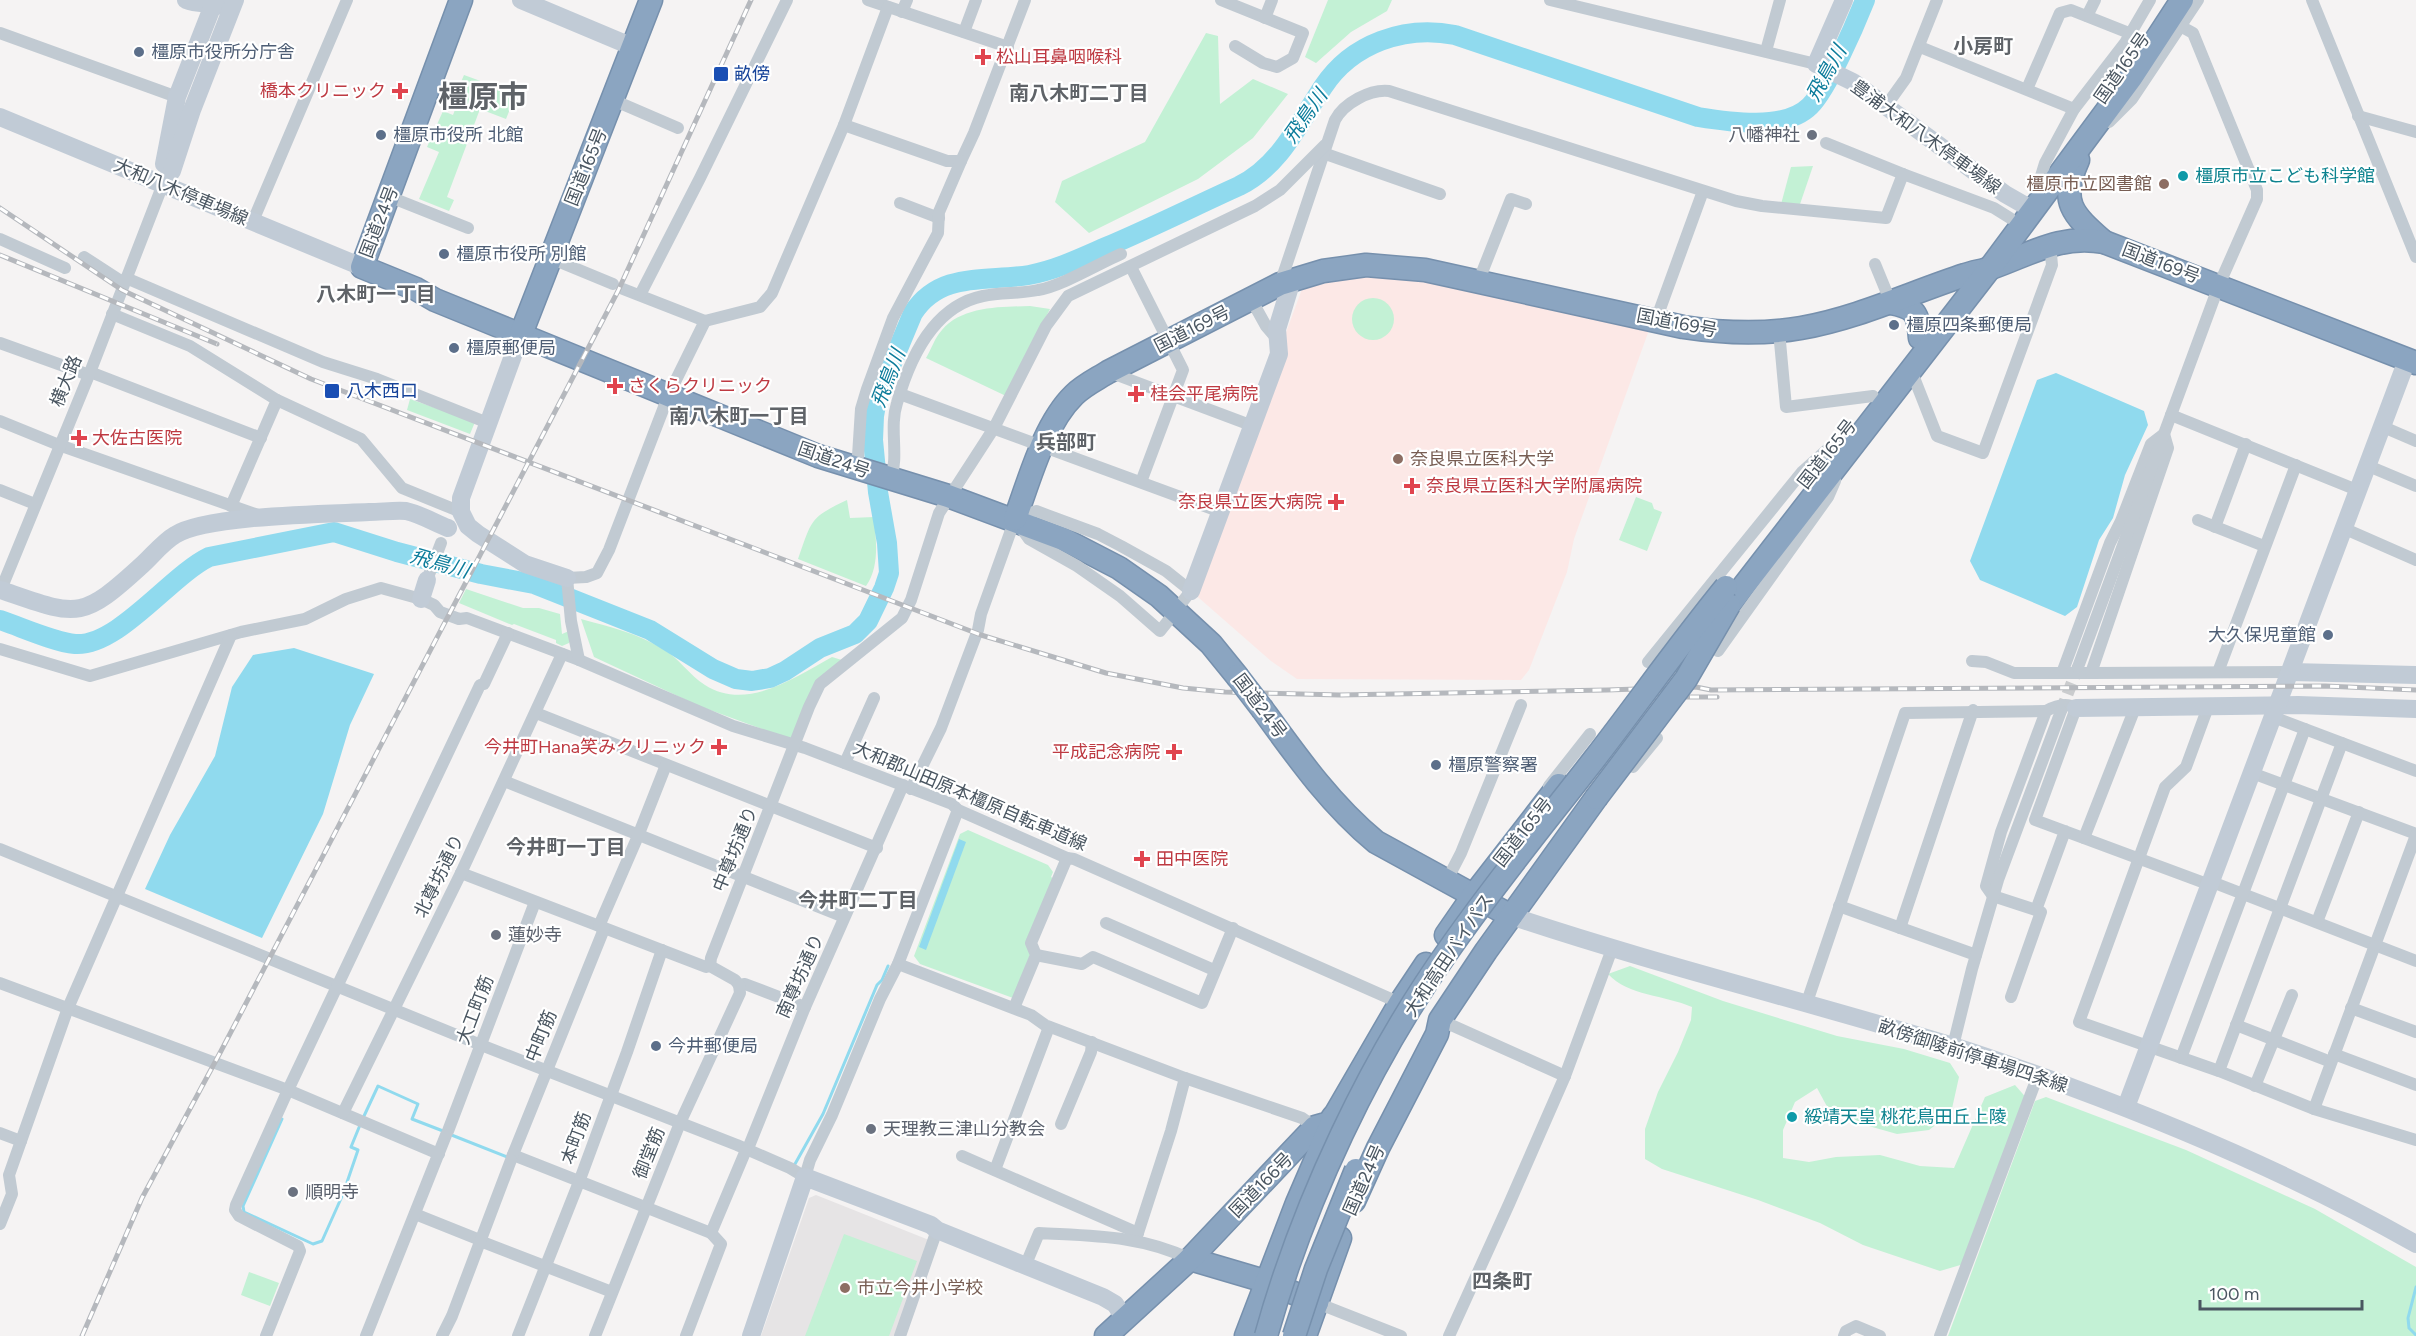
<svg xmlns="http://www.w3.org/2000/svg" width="2416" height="1336" font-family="Figtree,'Noto Sans JP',sans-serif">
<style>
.education{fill:#e6e4e5}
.medical{fill:#fce8e6}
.green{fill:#c3f1d5}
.water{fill:#90daee}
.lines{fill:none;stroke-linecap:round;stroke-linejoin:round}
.stream{stroke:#90daee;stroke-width:3}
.river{stroke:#90daee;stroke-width:20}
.street-tunnel{stroke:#caccce;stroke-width:12;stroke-dasharray:12 6;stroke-linecap:butt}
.highway-casing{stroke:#7690ad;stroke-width:25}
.street{stroke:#c1cad2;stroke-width:12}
.secondary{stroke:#c1cbd6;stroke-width:18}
.highway{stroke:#8ba5c1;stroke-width:22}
.rail-casing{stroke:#b5b8bd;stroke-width:5}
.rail{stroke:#fff;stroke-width:3;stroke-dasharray:9;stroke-linecap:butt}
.highway-bridge-casing{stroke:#7690ad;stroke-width:25;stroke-linecap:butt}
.highway-bridge{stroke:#8ba5c1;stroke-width:22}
.service-dot{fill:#5c6f8a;stroke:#fff;stroke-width:2}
.health-dot{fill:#e0444e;stroke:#fff;stroke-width:2}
.transit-dot{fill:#1a4fb4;stroke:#fff;stroke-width:2}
.worship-dot{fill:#6b7280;stroke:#fff;stroke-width:2}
.culture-dot{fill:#0f9aa8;stroke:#fff;stroke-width:2}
.education-dot{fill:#8d6e63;stroke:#fff;stroke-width:2}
.labels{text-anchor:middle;stroke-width:4.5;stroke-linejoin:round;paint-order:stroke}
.service-label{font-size:18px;fill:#4e5e75;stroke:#fff;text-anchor:start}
.health-label{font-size:18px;fill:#be3a42;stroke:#fff;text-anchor:start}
.street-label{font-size:18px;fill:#4a5661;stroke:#fff}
.transit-label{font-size:18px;fill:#164399;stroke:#fff;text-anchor:start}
.worship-label{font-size:18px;fill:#5b616d;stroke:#fff;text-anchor:start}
.culture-label{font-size:18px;fill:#0d838f;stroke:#fff;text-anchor:start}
.education-label{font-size:18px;fill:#785e54;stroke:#fff;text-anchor:start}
.neighbourhood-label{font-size:20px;font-weight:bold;fill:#5f6368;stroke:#fff}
.water-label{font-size:20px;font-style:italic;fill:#0c7c9b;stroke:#fff}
.town-label{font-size:30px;font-weight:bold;fill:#5f6368;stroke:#fff}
</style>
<rect width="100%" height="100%" fill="#f5f3f3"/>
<path class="education" d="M816,1195L929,1240L895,1336H761L809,1198Z"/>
<path class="medical" d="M1360,275L1399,276L1649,330L1574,539L1567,572L1529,670L1521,680L1297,679L1271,661L1191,591L1302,289Z"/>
<g class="green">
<path d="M1328,0H1392L1387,11L1351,32L1316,63L1305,57Z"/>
<path d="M1206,33L1218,36L1220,104L1253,79L1288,94L1253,138L1198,179L1089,233L1055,202L1062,181L1145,142Z"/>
<path d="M464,75L516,94L506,119L480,109L447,197L454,200L449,211L419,199L439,152L427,147L443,111L453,115L464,86L460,84Z"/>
<path d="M1813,166L1798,210L1780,208L1791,167Z"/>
<circle cx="1373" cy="319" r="21"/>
<path d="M1030,306L1050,309L1006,396L926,358C931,350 935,337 942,330C962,306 1002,307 1030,306Z"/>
<path d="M410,399L475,422L470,434L407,410Z"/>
<path d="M1636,497L1652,503L1654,509L1662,512L1647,551L1619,540Z"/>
<path d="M847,500L850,518L874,517C876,540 880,566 866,586L798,559C812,520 809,518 847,500Z"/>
<path d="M466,589L523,608H539L560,614L562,634L569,631L571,638L569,643L562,646L556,643V640L514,624L512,625L459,603Z"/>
<path d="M581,619C610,627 637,633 663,649C679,658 689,675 705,685C747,712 795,677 832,657L845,661L818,681L793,736L789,739L699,706L594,657Z"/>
<path d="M968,830L1048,865L1053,872L1051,877L1054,879L1030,955L1013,998L920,964L914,956L960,834Z"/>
<path d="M1630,966L1723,1001L1837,1036L1904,1049L1950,1063L1959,1077L1951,1113L1929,1130L1897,1134L1851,1121L1830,1112L1817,1088L1795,1102L1783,1130V1158L1809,1162L1836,1157L1880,1155L1920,1166L1954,1168L1985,1097L2015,1085L2029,1101L1974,1261L1940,1271L1863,1245L1820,1223L1758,1200L1662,1169L1645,1159V1129L1658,1092L1678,1052L1691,1020L1692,1007C1665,995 1628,996 1608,974Z"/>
<path d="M2046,1097L2186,1150L2315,1209L2416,1267V1336H1948L2035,1101Z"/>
<path d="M844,1234L917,1261L889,1336H805Z"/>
<path d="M249,1272L279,1283L270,1306L241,1295Z"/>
</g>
<g class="water">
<path d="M2056,373L2144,411L2148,425L2125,475L2113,518L2099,540L2077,607L2065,616L1980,580L1970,561L2037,380Z"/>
<path d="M294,648L374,674L350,725L323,814L262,938L145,889L170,835L215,756L232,687L253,655Z"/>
<path d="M959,839L966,842L926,950L919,947Z"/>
</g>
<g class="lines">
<g class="stream">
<path d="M364,1116L378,1086L418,1104L412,1119L443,1131"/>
<path d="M282,1119L243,1206L244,1212L313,1244L322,1241L343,1194L358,1150L351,1147L360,1125"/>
<path d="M449,1134L510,1158"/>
<path d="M795,1164L823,1114L877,985L882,980L888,966"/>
<path d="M2416,1287L2408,1318L2409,1328L2416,1335"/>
</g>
<path class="river" d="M0,620C21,627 54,642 75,644C118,647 170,576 209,557L334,532L397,552L481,574L534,584L650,630L713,669L736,679L752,681L770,678L785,671L820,648L855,634L868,621L884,588L889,573L887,543L878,492L873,440L874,416L877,399L913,313C940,271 986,282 1029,275C1056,270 1081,258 1106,247C1151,228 1195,206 1239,186C1280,166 1299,123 1323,87C1352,43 1405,25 1455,35L1698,117C1729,122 1785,131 1810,106C1828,88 1855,25 1865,0"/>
<path class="street-tunnel" d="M2061,711L2078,667"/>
<defs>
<g id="highway">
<path d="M461,0L362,267L416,289L435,300L818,456L948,496L1063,539L1119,568L1159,596L1211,644L1237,676"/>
<path d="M2078,160C2059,202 2072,214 2104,242"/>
<path d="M1891,303C1916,308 1918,313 1920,338"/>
<path d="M521,334L651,0"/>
<path d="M1015,519C1029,481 1044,424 1074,395C1084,385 1097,379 1108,372L1280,284L1323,271L1366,265L1425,270L1683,327C1722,333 1761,335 1801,328C1858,318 1910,293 1965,275C1973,272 1982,271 1991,268C2031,254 2060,234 2104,242L2416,363"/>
<path d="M1729,605L1990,268L2131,78L2182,0"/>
<path d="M1263,710C1297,757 1331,805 1376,842L1511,916"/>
<path d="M1446,935L1473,896L1559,785"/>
<path d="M1354,1201L1378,1148L1437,1034L1440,1020L1486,951L1596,798"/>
<path d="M1190,1259L1268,1282L1317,1303"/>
<path d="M1106,1336L1190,1259L1315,1127L1329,1123L1333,1117"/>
<path d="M1246,1336L1297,1203L1335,1115L1400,1003L1426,964"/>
<path d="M1305,1336L1340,1238"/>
</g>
</defs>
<use href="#highway" class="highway-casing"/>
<g class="street">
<path d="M868,0L1008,47"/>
<path d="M1221,0L1303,33L1293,58L1277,67L1263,63L1235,46"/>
<path d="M1550,0L1816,64"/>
<path d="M2312,0L2416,257"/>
<path d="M902,12L907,0"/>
<path d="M2087,16L2095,0"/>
<path d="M1265,18L1272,0"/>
<path d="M964,32L976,0"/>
<path d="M0,33L177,97"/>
<path d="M1920,47L2074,109"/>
<path d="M1766,51L1780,0"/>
<path d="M2027,89L2060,13L2071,10L2129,33"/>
<path d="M613,100L678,128"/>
<path d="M1886,106L1906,78L1937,0"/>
<path d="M2358,116L2416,132"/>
<path d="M2109,122L2132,99L2198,0"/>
<path d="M844,125L947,161H961L974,133L1025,0"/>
<path d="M1826,143L1903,174"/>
<path d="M1323,153L1440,194"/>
<path d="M2041,176L2045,163L2074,109L2125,43L2150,0"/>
<path d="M390,197L468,228"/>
<path d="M900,203L939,218"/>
<path d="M253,221L347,0"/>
<path d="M0,239L65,268"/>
<path d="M84,257L124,283"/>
<path d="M550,258L613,284"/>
<path d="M1875,264L1891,303"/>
<path d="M1131,267L1183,370L1141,482"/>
<path d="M126,278L323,362L377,379L488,423"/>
<path d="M1479,280L1511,199L1526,204"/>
<path d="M1280,284L1335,120C1344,103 1370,89 1389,91L1736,201L1762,206L1886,218L1903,174L1994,208L2010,218"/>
<path d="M623,289L705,321L760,307L772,293L844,125L888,7"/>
<path d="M640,295L700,178L787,0"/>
<path d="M1251,299L1266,326L1278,340"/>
<path d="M112,314L190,346L277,400L231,506"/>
<path d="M1656,320L1703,191"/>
<path d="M1779,331L1786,407L1873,396"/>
<path d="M0,343L89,375"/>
<path d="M1911,370L1937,436L1983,453L2052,265L2050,244"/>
<path d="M90,372L261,438"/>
<path d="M1109,372L1253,426"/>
<path d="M900,394L1221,512"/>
<path d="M277,400L361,439L402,488L461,512"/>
<path d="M2171,415L2357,490"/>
<path d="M0,421L59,445L258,515"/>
<path d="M2381,426L2416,441"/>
<path d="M2164,434L2168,448L2091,673H2062L2110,543L2121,521L2151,444Z"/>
<path d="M2366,465L2416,486"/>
<path d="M854,468L858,456L861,409L867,389L893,318L938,233L939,212L961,161"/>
<path d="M891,479C899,454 889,428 897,403C910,357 934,306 983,296C1001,292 1020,294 1038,290C1062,286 1098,264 1121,254"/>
<path d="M0,490L35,504"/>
<path d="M1016,519L1036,511L1098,534L1121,546L1166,571L1191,591L1183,601"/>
<path d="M2198,520L2264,546"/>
<path d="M1019,525L1029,539L1077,566L1120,596L1160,631L1168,621"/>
<path d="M2215,527L2246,444"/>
<path d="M2343,528L2416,560"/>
<path d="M427,580L441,543"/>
<path d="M0,592L89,375L163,184"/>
<path d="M0,649L90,676L241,632L305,619L346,599L381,588L421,599L434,605L440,612L459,619L467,618L579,660L733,726L805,748L952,804L958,810L1067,858L1074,859L1400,1003"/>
<path d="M1718,651L1828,497L1835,481"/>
<path d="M579,660L571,621L567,578L586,577L597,573L609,550L669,394L705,321"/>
<path d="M1972,661L1986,662L2014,673H2062"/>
<path d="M1648,662L1802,472L1838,440"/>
<path d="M2078,667L2219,285L2257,199V190L2193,33L2182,27"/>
<path d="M2218,672L2296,465"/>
<path d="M2091,673L2291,672"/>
<path d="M2208,707L2186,767L2165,787L2079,1022L2219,1071L2314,1109L2416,1140"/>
<path d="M536,713L877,848"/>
<path d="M2273,717L2416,771"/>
<path d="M845,763L874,698"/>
<path d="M1633,767L1657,738"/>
<path d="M2252,773L2416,834"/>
<path d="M504,781L844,917"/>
<path d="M1549,786L1590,734"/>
<path d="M911,789L941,728L978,630L981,614L1015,519"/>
<path d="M2065,831L2036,910L1993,896L1986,886L2001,832L2046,711C2055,706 2066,702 2076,708L2035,820L2210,885"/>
<path d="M2084,838L2135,708"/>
<path d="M0,849L481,1045L737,1145L790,1168L805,1177L810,1160L832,1115L880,999L898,964L958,810"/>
<path d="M461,873L706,967L710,966L735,980L739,985L745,984L805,1007"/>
<path d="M1446,882L1461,853L1521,705"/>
<path d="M2212,882L2416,961"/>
<path d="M1839,906L1976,955"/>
<path d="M2317,922L2359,812"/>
<path d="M1106,923L1214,970"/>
<path d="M599,926L638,836L666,765"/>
<path d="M1900,928L1973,710"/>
<path d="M1036,955L1082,964L1093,957L1202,1003L1233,928"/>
<path d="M898,964L1031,1015L1045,1025L1185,1078L1302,1118L1315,1127"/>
<path d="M710,966L711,958L809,707L820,684L902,618L911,600L939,513L994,428L1046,326L1068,296L1255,206L1280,190L1325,145"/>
<path d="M0,983L288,1090L439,1154"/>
<path d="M2011,997L2041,912L2036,910"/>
<path d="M1806,1005L1905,713L2046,711"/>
<path d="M1014,1008L1036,955L1031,943L1067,858"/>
<path d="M2351,1008L2416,1032"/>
<path d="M1440,1020L1565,1076"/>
<path d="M2236,1025L2331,1062"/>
<path d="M1953,1046L1972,969L1998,880L2061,711"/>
<path d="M2334,1054L2416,1085"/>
<path d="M2181,1058L2305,729"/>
<path d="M2219,1071L2342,743"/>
<path d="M2255,1086L2292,995"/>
<path d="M2314,1109L2416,835"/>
<path d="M343,1113L461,873L562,654"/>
<path d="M1061,1124L1091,1052L1092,1042"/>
<path d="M448,1131L535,902"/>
<path d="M0,1133L21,1141"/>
<path d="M747,1151L805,1007L903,785"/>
<path d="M513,1155L711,1233L746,1150"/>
<path d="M962,1156L1138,1233L1135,1239"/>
<path d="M512,1157L604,929"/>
<path d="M995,1170L1049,1027"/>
<path d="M415,1214L480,1240"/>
<path d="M0,1224L12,1194L9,1175L68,1008L231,635"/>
<path d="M1138,1233L1171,1131L1185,1078"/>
<path d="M480,1241L612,1292"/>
<path d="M1026,1264L1039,1233C1093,1236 1140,1235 1190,1259"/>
<path d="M1317,1303L1401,1336"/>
<path d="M266,1336L300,1251L298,1246L239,1216L235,1210L236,1205L288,1090L480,685L484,684L508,633"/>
<path d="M366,1336L446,1135"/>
<path d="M442,1336L452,1316L511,1160"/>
<path d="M518,1336L579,1182L627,1052L662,950"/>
<path d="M595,1336L680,1123L740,993L739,985"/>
<path d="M686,1336L721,1244L711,1233"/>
<path d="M900,1336L937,1230"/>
<path d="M1449,1336L1509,1204L1565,1076L1612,949"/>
<path d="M1844,1336L1846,1331L1856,1326L1880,1336"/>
<path d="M1940,1336L2038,1075"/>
</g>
<g class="secondary">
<path d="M186,0C198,5 210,2 222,6"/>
<path d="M521,0L633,47"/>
<path d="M1844,0L1816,64L1853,82L2005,194L2033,210"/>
<path d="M0,117L362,267"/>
<path d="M164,164L177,97L215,0"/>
<path d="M163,184L172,171L192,110L235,0"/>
<path d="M521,334L461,498V512L468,526L478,534L525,564L567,578"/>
<path d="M1,590C77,616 80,622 142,565C152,556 163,542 175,535C206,515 329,514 369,512C381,512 395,510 406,511C420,514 435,523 448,528"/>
<path d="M1191,591L1279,354L1277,329L1292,280"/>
<path d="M421,599L427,580"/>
<path d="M2291,672L2416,675"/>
<path d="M2076,708L2298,705L2416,709"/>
<path d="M1511,916C1657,965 1806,1001 1953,1046C1992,1058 2030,1072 2068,1086C2187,1130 2305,1181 2416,1244"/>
<path d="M2126,1107L2407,360"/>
<path d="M751,1336L805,1177L931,1225L937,1230L1103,1297L1115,1304L1125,1319"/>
</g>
<use href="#highway" class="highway"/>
<defs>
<g id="rail">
<path d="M0,208L122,290L311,379L981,635L1106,673L1183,688L1225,692L1340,695L1607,690L1696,687L1711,690L2325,686L2416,690"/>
<path d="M0,255L217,344"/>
<path d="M1654,697H1717"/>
<path d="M82,1336L142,1198L221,1051L618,291L751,0"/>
</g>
</defs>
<use href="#rail" class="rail-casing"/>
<use href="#rail" class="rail"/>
<defs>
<g id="highway-bridge">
<path d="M1237,676L1263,710"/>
<path d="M1596,798L1686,679L1729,605"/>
<path d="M1266,1336C1303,1203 1370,1060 1450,948C1496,882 1547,820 1596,757C1640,700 1681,642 1726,587"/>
<path d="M1294,1336L1316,1269L1356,1170"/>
</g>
</defs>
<use href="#highway-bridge" class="highway-bridge-casing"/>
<use href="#highway-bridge" class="highway-bridge"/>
</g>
<g class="service-dot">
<circle cx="139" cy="52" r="6"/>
<circle cx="381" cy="135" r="6"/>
<circle cx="444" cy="254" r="6"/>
<circle cx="1894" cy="325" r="6"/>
<circle cx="454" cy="348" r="6"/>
<circle cx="2328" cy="635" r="6"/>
<circle cx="1436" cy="765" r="6"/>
<circle cx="656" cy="1046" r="6"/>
</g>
<g class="health-dot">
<path d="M980 48h6v6h6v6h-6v6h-6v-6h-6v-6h6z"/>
<path d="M397 82h6v6h6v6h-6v6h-6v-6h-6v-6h6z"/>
<path d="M612 377h6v6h6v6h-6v6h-6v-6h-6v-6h6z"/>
<path d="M1133 385h6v6h6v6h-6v6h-6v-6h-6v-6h6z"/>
<path d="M76 429h6v6h6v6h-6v6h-6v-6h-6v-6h6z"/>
<path d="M1409 477h6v6h6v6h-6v6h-6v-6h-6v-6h6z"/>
<path d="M1333 493h6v6h6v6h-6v6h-6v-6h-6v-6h6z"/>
<path d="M716 738h6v6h6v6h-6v6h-6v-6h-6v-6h6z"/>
<path d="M1171 743h6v6h6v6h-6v6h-6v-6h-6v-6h6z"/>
<path d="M1139 850h6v6h6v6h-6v6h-6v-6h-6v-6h6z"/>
</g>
<g class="transit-dot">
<rect x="713" y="66" width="16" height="16" rx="3"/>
<rect x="324" y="383" width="16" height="16" rx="3"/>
</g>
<g class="worship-dot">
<circle cx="1812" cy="135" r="6"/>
<circle cx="496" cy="935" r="6"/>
<circle cx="871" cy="1129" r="6"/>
<circle cx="293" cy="1192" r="6"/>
</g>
<g class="culture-dot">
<circle cx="2183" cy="176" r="6"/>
<circle cx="1792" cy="1117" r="6"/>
</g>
<g class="education-dot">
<circle cx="2164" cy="184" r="6"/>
<circle cx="1398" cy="459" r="6"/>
<circle cx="845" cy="1288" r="6"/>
</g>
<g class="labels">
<g class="service-label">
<text x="151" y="58">橿原市役所分庁舎</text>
<text x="393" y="141">橿原市役所 北館</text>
<text x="456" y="260">橿原市役所 別館</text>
<text x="1906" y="331">橿原四条郵便局</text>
<text x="466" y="354">橿原郵便局</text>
<text x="2316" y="641" text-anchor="end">大久保児童館</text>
<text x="1448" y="771">橿原警察署</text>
<text x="668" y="1052">今井郵便局</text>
</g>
<g class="health-label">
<text x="996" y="63">松山耳鼻咽喉科</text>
<text x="386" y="97" text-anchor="end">橋本クリニック</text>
<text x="628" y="392">さくらクリニック</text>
<text x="1150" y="400">桂会平尾病院</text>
<text x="92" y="444">大佐古医院</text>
<text x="1426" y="492">奈良県立医科大学附属病院</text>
<text x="1322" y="508" text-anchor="end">奈良県立医大病院</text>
<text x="706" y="753" text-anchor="end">今井町Hana笑みクリニック</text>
<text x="1160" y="758" text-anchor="end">平成記念病院</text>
<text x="1156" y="865">田中医院</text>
</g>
<g class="street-label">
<text transform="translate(2122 68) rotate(-55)" y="6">国道165号</text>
<text transform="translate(1926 137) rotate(36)" y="6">豊浦大和八木停車場線</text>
<text transform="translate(586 167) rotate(-68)" y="6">国道165号</text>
<text transform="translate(181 192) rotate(23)" y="6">大和八木停車場線</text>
<text transform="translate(379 222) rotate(-69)" y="6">国道24号</text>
<text transform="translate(2161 263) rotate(21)" y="6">国道169号</text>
<text transform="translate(1677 323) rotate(11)" y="6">国道169号</text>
<text transform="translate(1192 329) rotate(-27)" y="6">国道169号</text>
<text transform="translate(66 381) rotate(-68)" y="6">横大路</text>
<text transform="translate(1827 454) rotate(-52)" y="6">国道165号</text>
<text transform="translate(834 460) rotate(19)" y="6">国道24号</text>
<text transform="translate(1260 706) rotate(53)" y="6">国道24号</text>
<text transform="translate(970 796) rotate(23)" y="6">大和郡山田原本橿原自転車道線</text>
<text transform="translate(1523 832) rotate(-52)" y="6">国道165号</text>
<text transform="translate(735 849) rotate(-68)" y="6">中尊坊通り</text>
<text transform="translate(439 876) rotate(-64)" y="6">北尊坊通り</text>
<text transform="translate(1449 955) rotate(-56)" y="6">大和高田バイパス</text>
<text transform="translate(800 976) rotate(-66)" y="6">南尊坊通り</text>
<text transform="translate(475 1010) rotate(-69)" y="6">大工町筋</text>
<text transform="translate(541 1036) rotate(-68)" y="6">中町筋</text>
<text transform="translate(1973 1056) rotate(18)" y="6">畝傍御陵前停車場四条線</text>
<text transform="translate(576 1138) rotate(-70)" y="6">本町筋</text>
<text transform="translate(649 1153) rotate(-68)" y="6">御堂筋</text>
<text transform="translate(1364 1180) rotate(-66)" y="6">国道24号</text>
<text transform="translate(1261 1185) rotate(-46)" y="6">国道166号</text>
</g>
<g class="transit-label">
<text x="734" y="80">畝傍</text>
<text x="346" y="397">八木西口</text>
</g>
<g class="worship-label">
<text x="1800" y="141" text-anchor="end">八幡神社</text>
<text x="508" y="941">蓮妙寺</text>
<text x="883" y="1135">天理教三津山分教会</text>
<text x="305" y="1198">順明寺</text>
</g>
<g class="culture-label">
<text x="2195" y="182">橿原市立こども科学館</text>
<text x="1804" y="1123">綏靖天皇 桃花鳥田丘上陵</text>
</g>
<g class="education-label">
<text x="2152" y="190" text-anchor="end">橿原市立図書館</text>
<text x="1410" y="465">奈良県立医科大学</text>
<text x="857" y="1294">市立今井小学校</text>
</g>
<g class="neighbourhood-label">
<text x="1983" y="53">小房町</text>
<text x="1079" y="100">南八木町二丁目</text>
<text x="376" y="301">八木町一丁目</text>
<text x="739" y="423">南八木町一丁目</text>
<text x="1066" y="449">兵部町</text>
<text x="566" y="854">今井町一丁目</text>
<text x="858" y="907">今井町二丁目</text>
<text x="1502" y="1288">四条町</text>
</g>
<g class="water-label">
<text transform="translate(1826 73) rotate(-61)" y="7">飛鳥川</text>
<text transform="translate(1305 116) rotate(-55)" y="7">飛鳥川</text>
<text transform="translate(888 378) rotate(-69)" y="7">飛鳥川</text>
<text transform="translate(440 563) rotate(16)" y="7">飛鳥川</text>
</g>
<g class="town-label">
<text x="483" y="107">橿原市</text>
</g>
</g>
<path d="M2200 1300v9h162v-9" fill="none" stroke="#4a5661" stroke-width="3"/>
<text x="2209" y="1300" font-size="18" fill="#4a5661" stroke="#ffffff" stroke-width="4.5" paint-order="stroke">100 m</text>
</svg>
